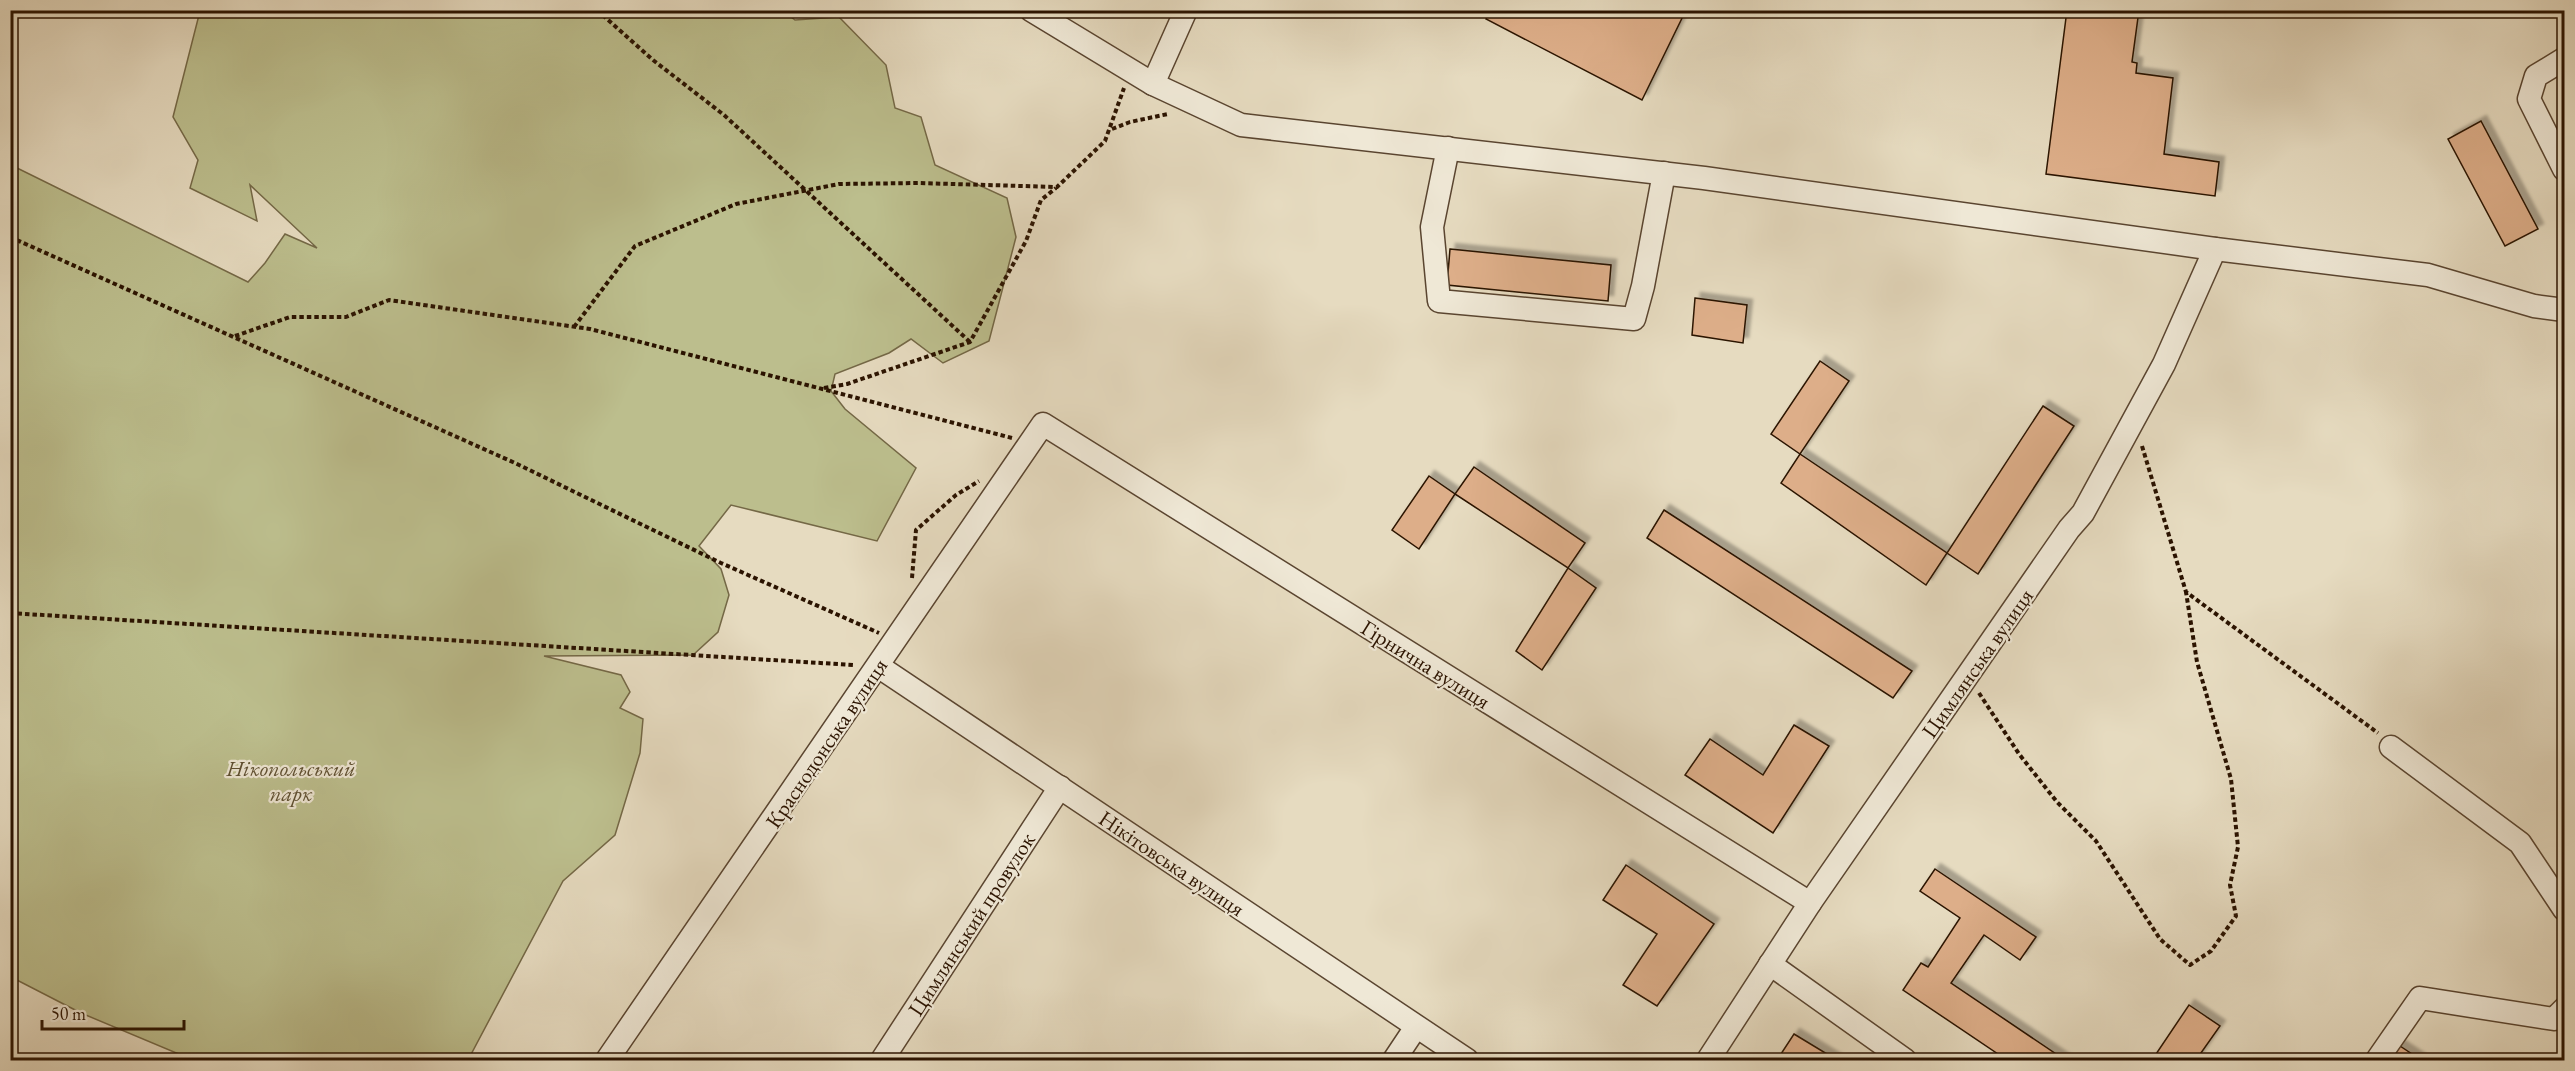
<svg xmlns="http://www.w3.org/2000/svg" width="2575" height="1071" font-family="'EB Garamond',serif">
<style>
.green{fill:#bcbe8d;stroke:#746846;stroke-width:1.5}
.building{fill:#ddae89;stroke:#2b1300;stroke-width:1.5;filter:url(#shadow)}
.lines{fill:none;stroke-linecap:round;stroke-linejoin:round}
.minor-casing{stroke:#5a4530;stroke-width:25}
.path{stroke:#2b1300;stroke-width:4;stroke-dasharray:4.5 3;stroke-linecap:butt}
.minor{stroke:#efe8d6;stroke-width:22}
.labels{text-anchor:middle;stroke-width:4.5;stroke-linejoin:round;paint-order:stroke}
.street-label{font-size:22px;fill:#2b1300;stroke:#efe8d6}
.park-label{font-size:22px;font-style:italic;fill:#5e4f31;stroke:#efe8d6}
</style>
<defs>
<filter id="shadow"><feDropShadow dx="5.5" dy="-5.5" stdDeviation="1.5" flood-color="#0004"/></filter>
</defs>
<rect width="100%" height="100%" fill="#e6dbc0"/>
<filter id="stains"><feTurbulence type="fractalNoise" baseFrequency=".00333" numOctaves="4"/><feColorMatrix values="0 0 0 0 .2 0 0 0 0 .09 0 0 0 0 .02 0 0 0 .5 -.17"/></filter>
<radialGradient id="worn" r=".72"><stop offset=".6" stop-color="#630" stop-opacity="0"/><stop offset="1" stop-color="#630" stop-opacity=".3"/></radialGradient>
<path class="green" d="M200,11L782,10L795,20L839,17L886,65L895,108L921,117L935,165L1007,198L1016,237L989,341L943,363L911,339L889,353L835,374L831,391L845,409L916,468L877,541L731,505L699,546L721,569L729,595L718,632L693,655L544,656L621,675L630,692L620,708L643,719L640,753L615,835L563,881L468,1060H193L81,1013L11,977V165L248,282L265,263L285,234L317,248L250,185L257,221L190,188L198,160L173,117Z"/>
<g class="building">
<path d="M1491,10H1686L1642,100L1486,19Z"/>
<path d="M2067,10H2139L2132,62L2137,63L2136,73L2173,78L2164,154L2219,162L2215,196L2046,174Z"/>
<path d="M2481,121L2538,229L2505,246L2448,139Z"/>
<path d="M1450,249L1611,265L1608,301L1447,285Z"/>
<path d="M1695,298L1747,305L1743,343L1692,335Z"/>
<path d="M1820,361L1849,381L1800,454L1771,434Z"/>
<path d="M2043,406L2074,426L1978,574L1947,553Z"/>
<path d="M1800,454L1947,553L1926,585L1781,483Z"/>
<path d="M1474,467L1585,543L1568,568L1455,494Z"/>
<path d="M1429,476L1455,494L1419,549L1392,530Z"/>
<path d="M1664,510L1912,671L1893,698L1647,538Z"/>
<path d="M1568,568L1596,588L1542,670L1516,651Z"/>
<path d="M1794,725L1829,746L1773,833L1685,775L1710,739L1763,775Z"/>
<path d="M1626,865L1714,924L1657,1006L1623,985L1657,934L1603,900Z"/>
<path d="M1935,869L2036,937L2020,960L1984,935L1951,983L2065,1060H2007L1903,990L1921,963L1928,967L1960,918L1920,891Z"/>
<path d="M2189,1005L2220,1026L2196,1060H2152Z"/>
<path d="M1794,1034L1837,1060H1777Z"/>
<path d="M2397,1044L2421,1060H2386Z"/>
</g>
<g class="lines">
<defs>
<g id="minor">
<path d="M1031,10L1153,84L1241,125L1704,178L2215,249L2428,275L2534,306L2564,310"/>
<path d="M2564,59L2536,76L2529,99L2564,169"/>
<path d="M1153,84L1186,10"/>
<path d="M1448,148L1432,227L1439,301L1634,319L1643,286L1664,173"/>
<path d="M878,666L1467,1060"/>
<path d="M2391,747L2520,843L2564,909"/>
<path d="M1770,964L1905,1060"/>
<path d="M607,1060L1043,424L1810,903"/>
<path d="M882,1060L1060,787"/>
<path d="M1394,1060L1416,1027"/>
<path d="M1708,1060L1810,903L2069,529L2083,513L2164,364L2215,249"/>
<path d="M2377,1060L2420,998L2554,1019L2564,1009"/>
</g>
</defs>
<use href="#minor" class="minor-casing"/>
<g class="path">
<path d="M597,10L653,60L724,115L970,342"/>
<path d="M1112,129L1130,122L1168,114"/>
<path d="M10,237L515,463L721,563L879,633"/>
<path d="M574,327L635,246L736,204L839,184L918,183L1057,187L1105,141L1124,88"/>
<path d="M235,336L290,317H346L389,300L590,329L1012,438"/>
<path d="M824,388L847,384L970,342L1026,241L1041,200L1056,188"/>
<path d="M2142,446L2186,592L2378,733"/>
<path d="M912,578L916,530L956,495L979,481"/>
<path d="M10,613L853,665"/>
<path d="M1979,693L2019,754L2057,802L2096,841L2160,939L2190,965L2211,951L2236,916L2230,885L2238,847L2231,779L2197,662L2186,592"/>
</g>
<use href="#minor" class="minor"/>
</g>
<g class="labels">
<g class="street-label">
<text transform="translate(1977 663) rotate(-55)" y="8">Цимлянська вулиця</text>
<text transform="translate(1426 664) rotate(32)" y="8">Гірнична вулиця</text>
<text transform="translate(826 743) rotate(-56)" y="8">Краснодонська вулиця</text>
<text transform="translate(1172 863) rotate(34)" y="8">Нікітовська вулиця</text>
<text transform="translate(971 924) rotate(-57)" y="8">Цимлянський провулок</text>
</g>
<g class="park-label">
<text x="291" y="776">Нікопольський<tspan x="291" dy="25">парк</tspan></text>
</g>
</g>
<rect width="2575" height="1071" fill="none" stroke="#e6dbc0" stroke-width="36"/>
<rect x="12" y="12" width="2551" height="1047" fill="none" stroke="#2b1300" stroke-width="3"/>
<rect x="18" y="18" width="2539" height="1035" fill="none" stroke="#2b1300" stroke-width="1.5"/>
<path d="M42 1020v9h142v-9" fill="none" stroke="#2b1300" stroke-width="3"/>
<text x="51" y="1020" font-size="18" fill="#2b1300" stroke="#efe8d6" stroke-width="4.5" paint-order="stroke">50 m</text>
<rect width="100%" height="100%" filter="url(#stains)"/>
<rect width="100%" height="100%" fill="url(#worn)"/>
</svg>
